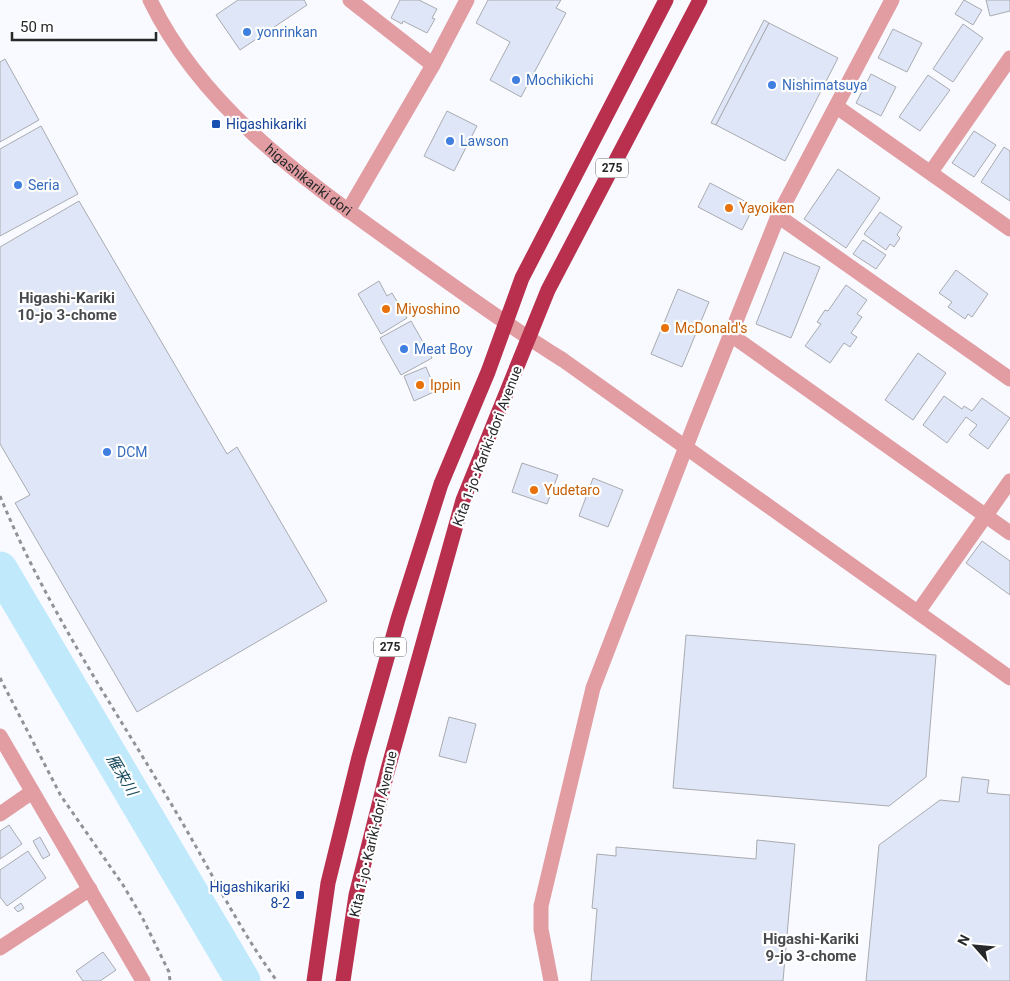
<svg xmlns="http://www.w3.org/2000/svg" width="1010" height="981" font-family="Roboto,'Noto Sans JP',sans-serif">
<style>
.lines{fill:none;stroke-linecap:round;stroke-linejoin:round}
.river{stroke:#c0eafc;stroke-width:35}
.building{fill:#dee6f7;stroke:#a9abaf}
.path{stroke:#909296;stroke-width:3;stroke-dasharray:4 4;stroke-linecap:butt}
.minor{stroke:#e29da3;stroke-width:15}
.tertiary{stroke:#e29da3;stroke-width:15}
.trunk{stroke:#b92f4e;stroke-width:15}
.shop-dot{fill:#3f7fe0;stroke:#fff;stroke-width:2}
.transit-dot{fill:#1a4fb4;stroke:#fff;stroke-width:2}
.food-dot{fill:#e8710a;stroke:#fff;stroke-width:2}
.labels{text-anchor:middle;stroke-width:4.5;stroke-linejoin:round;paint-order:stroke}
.shield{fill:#fff;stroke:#68686a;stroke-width:1}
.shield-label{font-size:12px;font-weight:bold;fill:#27282a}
.shop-label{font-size:14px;fill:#366cbe;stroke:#fff;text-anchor:start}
.transit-label{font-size:14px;fill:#164399;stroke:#fff;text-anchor:start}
.street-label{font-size:14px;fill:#27282a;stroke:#fff}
.food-label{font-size:14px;fill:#c56008;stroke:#fff;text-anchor:start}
.neighbourhood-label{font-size:15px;font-weight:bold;fill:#484a4e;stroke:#fff}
.water-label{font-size:15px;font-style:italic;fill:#164a5c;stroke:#fff}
</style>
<rect width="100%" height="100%" fill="#f8faff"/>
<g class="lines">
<path class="river" d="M0,569L243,981"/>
</g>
<g class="building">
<path d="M238,0H304L307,5L240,50L216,15Z"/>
<path d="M400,0H419L437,9L432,18L435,19L427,33L403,21L402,24L391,18Z"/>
<path d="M488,0H561L556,8L566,13L521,97L490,80L510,42L476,23Z"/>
<path d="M964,0L982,10L973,25L955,14Z"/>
<path d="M986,0H1010V11L990,16Z"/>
<path d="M764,20L769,23L716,125L711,123Z"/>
<path d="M769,23L838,58L785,161L716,125Z"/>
<path d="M963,24L983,38L953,82L933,69Z"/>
<path d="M893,29L922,43L907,72L878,58Z"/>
<path d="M5,59L39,120L0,142V62Z"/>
<path d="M871,74L896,87L881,116L856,103Z"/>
<path d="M928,75L950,90L920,131L899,117Z"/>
<path d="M447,111L477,126L454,171L424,156Z"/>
<path d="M41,126L78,194L0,236V149Z"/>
<path d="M974,131L996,145L974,177L952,163Z"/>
<path d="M1004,147L1010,151V201L981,182Z"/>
<path d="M838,169L880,198L846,248L804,219Z"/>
<path d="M710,183L754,206L742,230L698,207Z"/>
<path d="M79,201L227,454L237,447L327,601L137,712L15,503L30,495L0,444V247Z"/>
<path d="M880,212L902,227L897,235L900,238L894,247L890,244L886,250L864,234Z"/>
<path d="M863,240L886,255L876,269L853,254Z"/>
<path d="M784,252L820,267L791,338L756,324Z"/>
<path d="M956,270L988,294L972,317L968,314L965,319L948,307L952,302L939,293Z"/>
<path d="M379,281L387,296L392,293L407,318L381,334L358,294Z"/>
<path d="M846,285L867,300L857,314L862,317L851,333L857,337L850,347L844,343L830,363L805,346L821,324L817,322L825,310L828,311Z"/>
<path d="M678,289L709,302L682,367L651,354Z"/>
<path d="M411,321L432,358L401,375L380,338Z"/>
<path d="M918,353L946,373L913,420L885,400Z"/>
<path d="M426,367L436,391L414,401L404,376Z"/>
<path d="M944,396L962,409L964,406L972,411L982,398L1010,418L988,449L969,435L977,425L966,417L947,443L923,425Z"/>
<path d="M522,463L558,475L547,504L512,492Z"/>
<path d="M593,478L623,490L608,527L579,516Z"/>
<path d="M982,541L1010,561V595L966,563Z"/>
<path d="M686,635L936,655L926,777L889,806L673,788Z"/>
<path d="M449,717L476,724L466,763L439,756Z"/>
<path d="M962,777L989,780L987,793L1010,795V981H866L879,845L940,800L959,802Z"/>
<path d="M9,825L22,844L0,859V831Z"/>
<path d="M40,837L50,855L43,859L33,841Z"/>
<path d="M757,840L795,844L783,981H591L597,909L592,908L597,854L616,856V847L756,859Z"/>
<path d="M28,851L46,878L7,906L0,897V870Z"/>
<path d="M21,903L24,908L18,912L14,908Z"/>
<path d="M103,952L116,970L100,981H83L76,971Z"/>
</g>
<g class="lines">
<g class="path">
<path d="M0,496C46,608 115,709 176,812C210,869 238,928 277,981"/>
<path d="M0,678L61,796L123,885L142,917L169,972L170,981"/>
</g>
<g class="minor">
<path d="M350,0L433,65"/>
<path d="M837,107L1010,229"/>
<path d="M931,172L1010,58"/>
<path d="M348,211L433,65L467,0"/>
<path d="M778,216L1010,379"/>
<path d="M731,335L1010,533"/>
<path d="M918,612L1010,481"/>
<path d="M0,736L143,981"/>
<path d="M0,814L32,792"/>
<path d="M0,948L90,889"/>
<path d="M551,981L541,929V906L593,688L694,426L778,216L892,0"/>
</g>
<path class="tertiary" id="s1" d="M150,0C203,110 307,181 403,250C456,288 508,326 563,360L1010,678"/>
<g class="trunk">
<path d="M314,981L328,883L359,757L398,619L441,484L488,372L522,278L666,0"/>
<path d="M343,981L356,895L388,769L463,500L548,290L700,0"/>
</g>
</g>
<g class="shop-dot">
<circle cx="247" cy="32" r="5"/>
<circle cx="516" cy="80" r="5"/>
<circle cx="772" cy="85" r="5"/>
<circle cx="450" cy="141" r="5"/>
<circle cx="18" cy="185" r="5"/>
<circle cx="404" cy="349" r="5"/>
<circle cx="107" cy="452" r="5"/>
</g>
<g class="transit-dot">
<rect x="211" y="119" width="10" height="10" rx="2.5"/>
<rect x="295" y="890" width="10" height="10" rx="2.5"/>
</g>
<g class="food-dot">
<circle cx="729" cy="208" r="5"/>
<circle cx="386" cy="309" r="5"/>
<circle cx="665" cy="328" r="5"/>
<circle cx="420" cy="385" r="5"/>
<circle cx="534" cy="490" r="5"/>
</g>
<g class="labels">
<g class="shield">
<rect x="596" y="158.5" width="32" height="19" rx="4"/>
<rect x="374" y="637.5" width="32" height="19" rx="4"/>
</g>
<g class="shield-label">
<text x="612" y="172">275</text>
<text x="390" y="651">275</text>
</g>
<g class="shop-label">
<text x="257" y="37">yonrinkan</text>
<text x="526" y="85">Mochikichi</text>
<text x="782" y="90">Nishimatsuya</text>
<text x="460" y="146">Lawson</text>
<text x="28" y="190">Seria</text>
<text x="414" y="354">Meat Boy</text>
<text x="117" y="457">DCM</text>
</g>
<g class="transit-label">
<text x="226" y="129">Higashikariki</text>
<text x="290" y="892" text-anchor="end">Higashikariki<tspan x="290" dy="16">8-2</tspan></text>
</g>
<g class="street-label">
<text dy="5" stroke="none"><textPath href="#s1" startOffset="242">higashikariki dori</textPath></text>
<text transform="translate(487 446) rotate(-69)" y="5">Kita 1-jo･Kariki-dori Avenue</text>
<text transform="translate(373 834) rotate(-77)" y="5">Kita 1-jo･Kariki-dori Avenue</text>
</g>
<g class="food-label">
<text x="739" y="213">Yayoiken</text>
<text x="396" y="314">Miyoshino</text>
<text x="675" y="333">McDonald's</text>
<text x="430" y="390">Ippin</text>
<text x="544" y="495">Yudetaro</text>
</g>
<g class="neighbourhood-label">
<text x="67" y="303">Higashi-Kariki<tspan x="67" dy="17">10-jo 3-chome</tspan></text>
<text x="811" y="944">Higashi-Kariki<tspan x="811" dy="17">9-jo 3-chome</tspan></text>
</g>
<g class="water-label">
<text transform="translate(122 775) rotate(59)" y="5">雁来川</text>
</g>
</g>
<g transform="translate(975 946) rotate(297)" stroke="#ffffff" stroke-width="4" paint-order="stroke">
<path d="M0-4L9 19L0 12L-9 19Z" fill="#27282a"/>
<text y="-8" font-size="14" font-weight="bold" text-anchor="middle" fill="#27282a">N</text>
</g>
<path d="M12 32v8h144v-8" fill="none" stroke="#27282a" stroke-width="2.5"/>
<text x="20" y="32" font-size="15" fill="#27282a" stroke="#ffffff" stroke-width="4" paint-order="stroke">50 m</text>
</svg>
